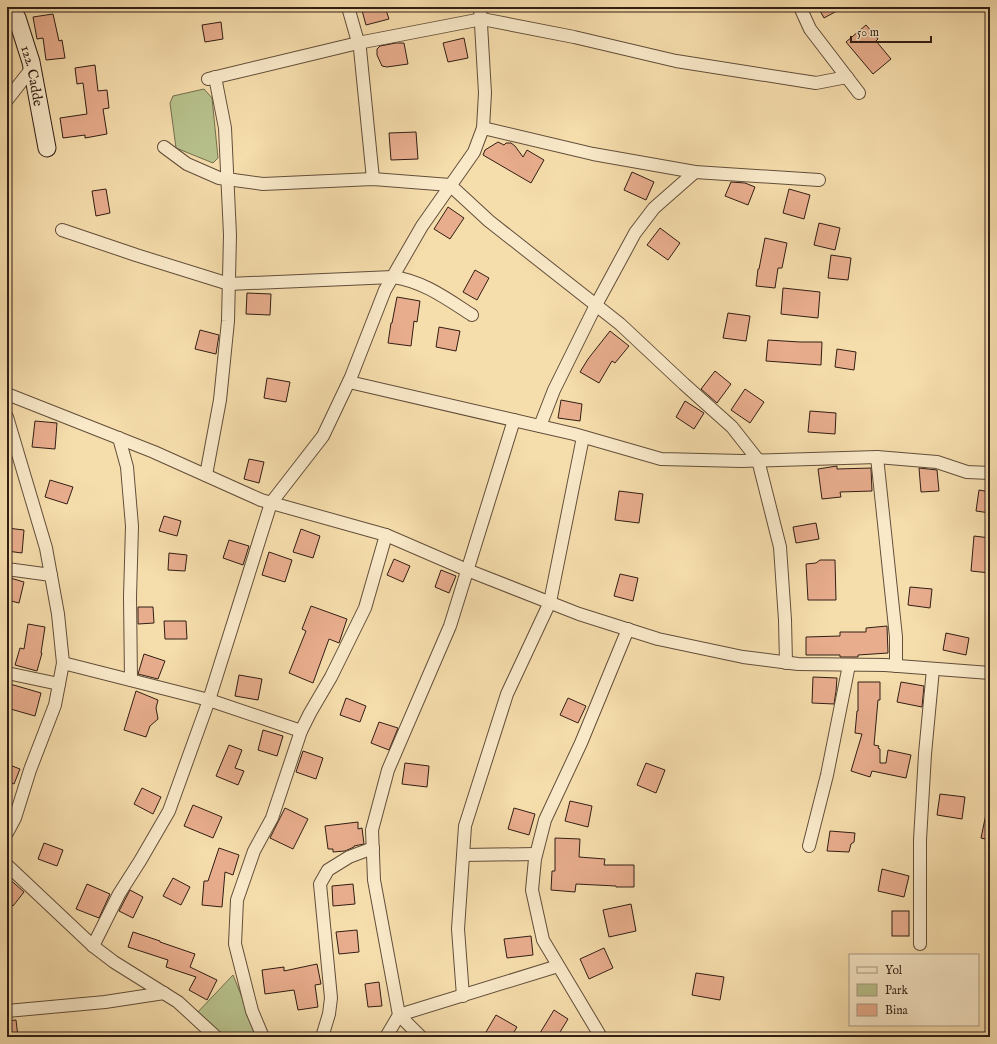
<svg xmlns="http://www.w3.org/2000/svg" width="997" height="1044" font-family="'IM FELL English',serif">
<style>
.green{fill:#b8c28d;stroke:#747050}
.building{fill:#e8ad8d;stroke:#311e14}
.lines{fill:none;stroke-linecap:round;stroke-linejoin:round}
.street-casing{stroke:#624e3a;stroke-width:14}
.secondary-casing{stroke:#311e14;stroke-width:19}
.street{stroke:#f9e9c9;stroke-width:12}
.secondary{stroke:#f9e9c9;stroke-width:17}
.labels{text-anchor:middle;stroke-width:4;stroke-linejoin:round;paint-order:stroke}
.street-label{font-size:14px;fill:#311e14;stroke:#f9e9c9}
</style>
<rect width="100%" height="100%" fill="#f6ddac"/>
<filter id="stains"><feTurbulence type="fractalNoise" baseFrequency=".005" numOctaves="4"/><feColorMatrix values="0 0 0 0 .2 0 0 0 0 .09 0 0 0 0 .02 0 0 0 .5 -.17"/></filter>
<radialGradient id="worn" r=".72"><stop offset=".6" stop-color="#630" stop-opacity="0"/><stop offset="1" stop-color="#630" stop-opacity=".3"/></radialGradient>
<g class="green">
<path d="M204,89L212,98L218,158L213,163L176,148L170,103L173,96Z"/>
<path d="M233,975L258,1037H226L196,1014Z"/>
</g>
<g class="building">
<path d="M361,7H385L389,19L366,25Z"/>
<path d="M818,7H844L824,18Z"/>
<path d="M53,14L59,41L62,40L65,58L46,60L43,38L37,39L33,17Z"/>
<path d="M221,22L223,39L205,42L202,25Z"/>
<path d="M866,25L878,39L876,41L891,59L873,74L846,42Z"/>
<path d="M464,38L468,58L448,62L443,43Z"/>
<path d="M396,43H404L408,64L387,67L382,66L377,55V49L380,46Z"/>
<path d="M95,65L98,91L107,90L109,108L103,109L107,134L85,138V135L63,138L60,118L87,114L83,83L77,84L75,68Z"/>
<path d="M416,132L418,159L391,160L389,133Z"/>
<path d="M498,142L504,145L506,143H511L515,146L523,157L527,150L544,160L531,183L483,155L485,150Z"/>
<path d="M632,172L654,182L646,200L624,190Z"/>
<path d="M731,182L745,183L755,187L748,205L725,196Z"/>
<path d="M106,189L110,213L96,216L92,191Z"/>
<path d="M789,189L810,195L804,219L783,213Z"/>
<path d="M448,207L464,218L450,239L434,229Z"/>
<path d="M819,223L840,228L835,250L814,245Z"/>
<path d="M660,228L680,243L668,260L647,245Z"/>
<path d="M765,238L787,243L782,268H778L775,288L756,286L758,269H759Z"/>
<path d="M831,255L851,258L848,280L828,278Z"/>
<path d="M475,270L489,278L477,300L463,292Z"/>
<path d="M783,288L820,292L818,318L781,314Z"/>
<path d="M247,293L271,294L270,315L246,314Z"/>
<path d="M397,297L420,301L417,322L414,321L411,346L388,343L391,323H392Z"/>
<path d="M728,313L750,316L746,341L723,338Z"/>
<path d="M439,327L460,331L456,351L436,347Z"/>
<path d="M200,330L219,335L216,354L195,349Z"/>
<path d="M610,331L629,346L615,363L612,361L599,383L580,372L588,359Z"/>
<path d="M768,340L800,342H822L821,365L766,361Z"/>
<path d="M837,349L856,352L854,370L835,367Z"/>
<path d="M715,371L731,384L717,403L701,389Z"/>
<path d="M267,378L290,382L286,402L264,398Z"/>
<path d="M745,389L764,402L750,423L731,410Z"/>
<path d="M561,400L582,404L580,421L558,418Z"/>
<path d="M685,401L704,413L694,429L676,417Z"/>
<path d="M810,411L836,413L835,434L808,432Z"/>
<path d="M35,421L57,423L55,449L32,447Z"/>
<path d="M249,459L264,462L259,483L244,479Z"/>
<path d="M837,466V469L871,468L872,491L840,492L841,497L822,499L818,469Z"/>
<path d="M919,468L937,470L939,491L921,492Z"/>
<path d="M50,480L73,487L67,504L45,497Z"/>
<path d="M979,490L990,492V513L976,511Z"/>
<path d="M619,491L643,494L639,523L615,520Z"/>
<path d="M164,516L181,521L177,536L159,531Z"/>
<path d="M816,523L819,539L796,543L793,527Z"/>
<path d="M7,528L24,530L22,553L7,551Z"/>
<path d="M301,529L320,536L313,558L293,552Z"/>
<path d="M974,536L990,538V573L971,571Z"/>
<path d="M229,540L249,546L243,565L223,558Z"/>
<path d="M269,552L292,560L285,582L262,575Z"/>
<path d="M169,553L187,555L185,571L168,570Z"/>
<path d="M394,559L410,566L403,582L387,575Z"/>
<path d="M820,560H835L836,600H808L806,564L816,563Z"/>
<path d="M441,570L456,576L449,593L435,587Z"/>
<path d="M620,574L638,578L633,601L614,596Z"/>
<path d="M7,577L24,582L19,603L7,600Z"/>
<path d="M910,587L932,589L930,608L908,605Z"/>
<path d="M311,606L347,619L339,643L329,639L313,683L289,673L306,631L302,629Z"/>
<path d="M138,607H153L154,623L138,624Z"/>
<path d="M164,621H186L187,639H165Z"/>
<path d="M28,624L45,627L41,653H42L37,671L15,665L20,648L24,649Z"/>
<path d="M887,626L888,653L858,655V657H840V655H806V637L840,636V632H866V628Z"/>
<path d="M946,633L969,638L966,655L943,650Z"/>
<path d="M144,654L165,661L158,679L138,674Z"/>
<path d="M239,675L262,679L258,700L235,696Z"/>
<path d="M813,677L837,678L836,691L834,704L812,703Z"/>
<path d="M858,682H880V700H878L874,745L879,746L878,748L880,749V763H886L888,750L911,755L906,778L872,771L870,777L851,771L862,734L855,733L857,711H858Z"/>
<path d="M901,682L924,686L922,707L897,702Z"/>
<path d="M10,684L41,693L35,716L7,708V696Z"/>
<path d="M136,691L158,700L156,708L158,719L150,726L146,737L124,730Z"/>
<path d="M346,698L366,706L360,722L340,715Z"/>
<path d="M568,698L586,706L578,723L560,715Z"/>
<path d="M379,722L398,728L389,750L371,743Z"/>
<path d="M263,730L283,736L277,756L258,750Z"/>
<path d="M229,745L242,750L235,768L244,771L238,785L216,776Z"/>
<path d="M303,751L323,758L316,779L296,772Z"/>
<path d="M405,763L429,766L427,787L402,784Z"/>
<path d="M646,763L665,770L656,793L637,785Z"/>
<path d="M7,764L20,769L14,784L7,781Z"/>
<path d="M142,788L161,797L153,814L134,804Z"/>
<path d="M940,794L965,797L962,819L937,815Z"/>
<path d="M570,801L592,806L588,827L565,821Z"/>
<path d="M193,805L222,817L213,838L184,826Z"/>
<path d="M285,808L308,819L293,849L270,838Z"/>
<path d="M514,808L535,814L529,835L508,829Z"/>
<path d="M986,814H990V840L981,838Z"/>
<path d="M358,822V829L362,828L364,844L354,846V847L345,851L333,852V849H328L325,826Z"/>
<path d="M830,831L855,833L854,842L851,844L849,852L827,851Z"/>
<path d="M555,838L580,839L579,857L605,859L604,865H634V887H616V886L576,884L575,892L551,890L552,871H555Z"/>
<path d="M44,843L63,850L57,866L38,859Z"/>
<path d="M219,848L239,855L233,875L225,872L222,907L202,905L204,881H208Z"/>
<path d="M882,869L909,876L904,897L878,891Z"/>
<path d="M7,877L24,892L13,906L7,901Z"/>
<path d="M173,878L190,887L181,905L163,896Z"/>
<path d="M87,884L110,894L99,918L76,909Z"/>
<path d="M353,884L355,904L333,906L332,886Z"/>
<path d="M130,890L143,897L133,918L119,911Z"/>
<path d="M631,904L636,931L609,937L603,910Z"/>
<rect x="892" y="911" width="17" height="25"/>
<path d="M357,930L359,952L339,954L336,932Z"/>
<path d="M133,932L160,941V942L195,954L190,967L217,980L207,1000L189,990L196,977L166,967L168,960L128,947Z"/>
<path d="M531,936L533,955L507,958L504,939Z"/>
<path d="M604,948L613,968L589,979L580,959Z"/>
<path d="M317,964L321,984L315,985L318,1007L298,1010L294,990L265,994L262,970L284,967V971Z"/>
<path d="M696,973L724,977L720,1000L692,995Z"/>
<path d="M379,982L382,1006L368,1007L365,984Z"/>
<path d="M554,1010L568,1019L557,1037H546L540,1033Z"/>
<path d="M496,1015L517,1027L511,1037H483Z"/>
<path d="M16,1020L18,1037H7V1021Z"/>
</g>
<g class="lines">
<defs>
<g id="street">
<path d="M348,7L360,49L373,179"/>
<path d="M800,7L810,29L859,93"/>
<path d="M208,79L358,43L482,19L574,37L676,61L816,83L847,77"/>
<path d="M7,100L32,68"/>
<path d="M483,128L593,154L695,172L819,180"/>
<path d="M164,147L187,164L219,178L263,184L373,179L450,185L489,221L620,324L684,384L732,427L758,460L780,547L785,620L786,663"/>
<path d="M62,230L136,255L229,284L393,277C423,281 447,299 472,315"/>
<path d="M349,382L574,434L661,459L742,461L877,457L937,462L967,472L990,473"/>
<path d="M7,394L154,452L261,500L386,535L467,570L579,614L658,639L743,657L798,664L885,665L990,673"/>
<path d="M7,417L46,548L58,614L63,663L55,705L30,770L15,818L7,833"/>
<path d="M540,426L554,390L596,305L635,233L654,208L695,172"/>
<path d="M119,438L127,467L132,526L130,597L131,680"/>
<path d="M877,457L896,637V666"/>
<path d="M206,475L220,400L228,321L230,235L225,128L215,77"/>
<path d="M7,569L51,575"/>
<path d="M63,663L209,700L301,731"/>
<path d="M7,673L59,684"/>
<path d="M809,846L827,775L849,665"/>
<path d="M463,855L536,854"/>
<path d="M7,865L93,946L114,962L178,1002L216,1037"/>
<path d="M920,944V840L925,754L933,669"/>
<path d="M93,946L119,894L140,861L169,811L209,700L271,503L323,436L351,377L385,290L422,226L474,152L483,128L485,93L480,7"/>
<path d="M463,996L458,929L465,826L507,694L550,602L583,437"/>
<path d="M7,1011L105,1002L164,993"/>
<path d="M263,1037L252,1011L235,944L237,900L254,851L272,818L301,731L310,713L331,677L365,608L386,535"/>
<path d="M322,1037L329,1014L331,998L320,884L328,870L349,857L373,848"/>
<path d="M386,1037L399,1015L558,966"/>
<path d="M421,1037L399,1015L374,880L372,830L388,770L450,626L514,420"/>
<path d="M601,1037L543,940L532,890L535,859L545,820L581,743L628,629"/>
</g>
<g id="secondary">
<path id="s1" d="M10,7L17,18L31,62L47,148"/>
</g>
</defs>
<use href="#street" class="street-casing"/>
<use href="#secondary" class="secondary-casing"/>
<use href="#street" class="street"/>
<use href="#secondary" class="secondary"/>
</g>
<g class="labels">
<g class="street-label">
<text dy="5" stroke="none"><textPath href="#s1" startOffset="73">122. Cadde</textPath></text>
</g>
</g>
<rect width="997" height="1044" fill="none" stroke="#f6ddac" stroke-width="24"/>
<rect x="8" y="8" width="981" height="1028" fill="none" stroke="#311e14" stroke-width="2"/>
<rect x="12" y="12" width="973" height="1020" fill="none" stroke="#311e14"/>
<rect x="849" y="954" width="130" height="72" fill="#f9e9c9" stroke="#a99881"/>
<rect x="857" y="967" width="20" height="6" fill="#f9e9c9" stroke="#a99881"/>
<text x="885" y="974" font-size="12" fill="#311e14">Yol</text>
<rect x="857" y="984" width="20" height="12" fill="#b8c28d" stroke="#a99881"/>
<text x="885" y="994" font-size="12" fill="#311e14">Park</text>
<rect x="857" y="1004" width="20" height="12" fill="#e8ad8d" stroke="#a99881"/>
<text x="885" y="1014" font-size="12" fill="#311e14">Bina</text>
<path d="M851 36v6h80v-6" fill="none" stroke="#311e14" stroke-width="2"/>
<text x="857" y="36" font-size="12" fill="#311e14" stroke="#f9e9c9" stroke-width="3" paint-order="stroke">50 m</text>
<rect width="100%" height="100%" filter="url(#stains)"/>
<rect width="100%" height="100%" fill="url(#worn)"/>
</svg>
